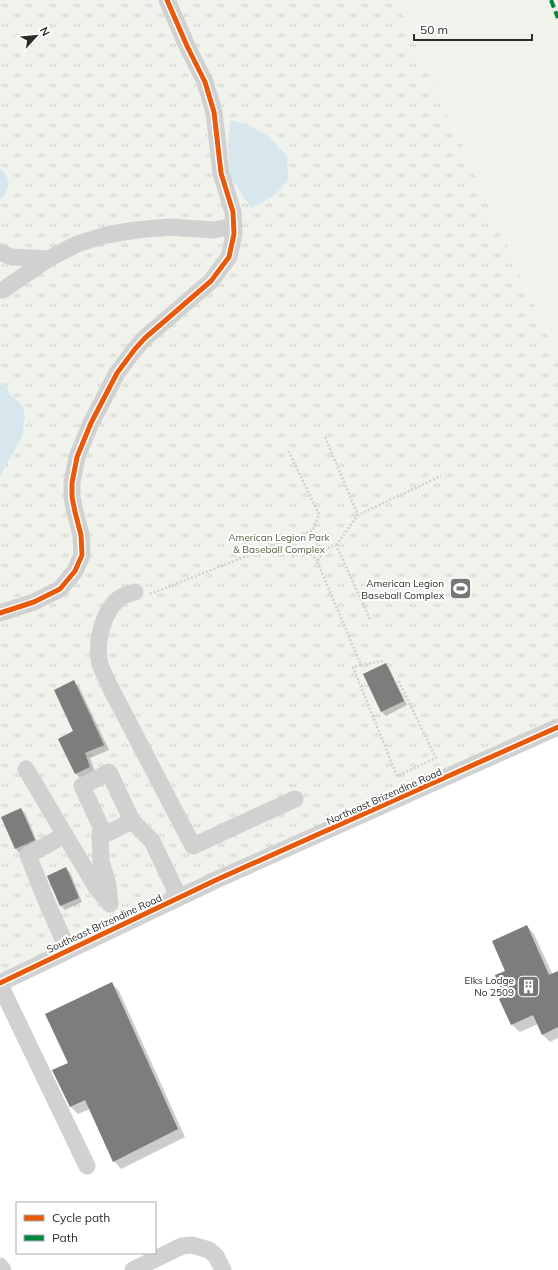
<svg xmlns="http://www.w3.org/2000/svg" width="558" height="1270" font-family="Mulish,sans-serif">
<style>
.grass{fill:#eff3eb}
.park{fill:url(#park-tufts)}
.water{fill:#d8e6ee}
.shadow{fill:#0003}
.building{fill:#7d7d7d}
.lines{fill:none;stroke-linecap:round;stroke-linejoin:round}
.path{stroke:#d1d1d1;stroke-width:2.5;stroke-dasharray:2 2;stroke-linecap:butt}
.minor{stroke:#d1d1d1;stroke-width:17}
.quiet{stroke:#00873e;stroke-width:4;stroke-dasharray:8 4;stroke-linecap:butt}
.cycleway-casing{stroke:#fff;stroke-width:8}
.cycleway{stroke:#e8590c;stroke-width:5}
.labels{text-anchor:middle;stroke-width:4;stroke-linejoin:round;paint-order:stroke}
.park-label{font-size:10px;fill:#50633e;stroke:#fff}
.poi-label{font-size:10px;fill:#2c2c2c;stroke:#fff;text-anchor:end}
.street-label{font-size:10px;fill:#2c2c2c;stroke:#fff}
</style>
<defs>
<pattern id="park-tufts" width="24" height="20" patternUnits="userSpaceOnUse"><rect width="24" height="20" fill="#eff3eb"/><path d="M3 7l-1-3M5 7V3M7 7l1-3M15 17l-1-3M17 17v-4M19 17l1-3" fill="none" stroke="#cdd0ca"/></pattern>
</defs>
<rect width="100%" height="100%" fill="#fff"/>
<path class="grass" d="M396,0H558V358Z"/>
<path class="park" d="M0,0H396L558,358V727L0,983Z"/>
<g class="water">
<path d="M231,120L250,126L268,136L287,156L288,180L275,195L251,208L230,176L228,143Z"/>
<path d="M0,169C12,177 9,191 0,200Z"/>
<path d="M0,382L7,388L10,395L22,405L25,416L22,437L0,476Z"/>
</g>
<g class="shadow">
<path d="M385,664L389,668L407,705L386,716L382,712L364,674Z"/>
<path d="M74,682L79,687L109,750L90,758L95,772L81,779L76,774L59,740L75,732Z"/>
<path d="M21,809L25,813L38,844L19,853L16,849L2,818Z"/>
<path d="M66,869L70,872L82,902L65,910L61,906L48,876Z"/>
<path d="M527,926L534,934L553,975L558,972V1038L550,1042L542,1034L538,1024L520,1032L512,1025L506,997V971Z"/>
<path d="M111,983L119,991L185,1137L121,1169L114,1161L90,1109L78,1114L71,1107L69,1063Z"/>
</g>
<g class="building">
<path d="M386,663L404,701L381,712L363,674Z"/>
<path d="M74,680L104,745L85,753L90,767L75,774L58,739L73,731L54,690Z"/>
<path d="M21,808L35,840L15,849L1,817Z"/>
<path d="M66,867L79,898L60,906L47,876Z"/>
<path d="M527,925L549,975L558,971V1027L542,1035L533,1015L511,1025L499,999L504,996L495,975L505,971L492,941Z"/>
<path d="M112,982L178,1129L113,1162L85,1100L70,1107L52,1070L68,1063L45,1014Z"/>
</g>
<g class="lines">
<g class="path">
<path d="M325,437L358,515"/>
<path d="M288,540L293,556L305,551L314,557L317,561"/>
<path d="M336,545L358,515L441,476"/>
<path d="M150,594L313,530L319,514L288,450"/>
<path d="M370,619L336,545C326,547 322,554 317,561L361,665L353,667L397,776L436,758L398,680"/>
<path d="M361,665L383,661"/>
</g>
<g class="minor">
<path d="M0,252L11,257L48,259"/>
<path d="M0,290H3L48,259L77,244L106,235L136,230L169,227L214,230L234,226"/>
<path d="M135,592C131,593 127,594 123,596C103,607 95,643 100,664C102,671 107,680 110,687L193,846L295,799"/>
<path d="M0,613L34,602L60,589L75,571L82,555L81,535L75,512L72,497V483L77,457L91,423L117,373L135,349L145,338L211,281L229,257L234,234L233,212L221,173L214,112L205,82L187,46L167,0"/>
<path d="M26,769L65,835"/>
<path d="M100,837L132,821"/>
<path d="M68,950L47,903L28,855L65,835L96,887L110,904L108,885L101,861L100,837L101,827L82,786L109,772L132,821L152,841L175,889L172,901"/>
<path d="M0,983L216,880L558,727"/>
<path d="M0,985L87,1166"/>
<path d="M0,1266L3,1270"/>
<path d="M133,1270L182,1246L192,1245L209,1250L216,1256L223,1270"/>
</g>
<path class="quiet" d="M551,0L558,18"/>
<defs>
<g id="cycleway">
<path d="M0,613L34,602L60,589L75,571L82,555L81,535L75,512L72,497V483L77,457L91,423L117,373L135,349L145,338L211,281L229,257L234,234L233,212L221,173L214,112L205,82L187,46L167,0"/>
<path d="M0,983L216,880L558,727"/>
</g>
</defs>
<use href="#cycleway" class="cycleway-casing"/>
<use href="#cycleway" class="cycleway"/>
</g>
<defs>
<symbol id="stadium-square" viewBox="-11 -11 22 22"><rect x="-9" y="-9" width="18" height="18" rx="4" fill="#767676" stroke="#fff"/><path d="M0-5a6.5 5 0 1 0 0 10a6.5 5 0 1 0 0-10ZM-3.5-1.8h7v3.6h-7Z" fill="#fff"/></symbol>
<symbol id="building-square" viewBox="-11 -11 22 22"><rect x="-9" y="-9" width="18" height="18" rx="4" fill="#767676" stroke="#fff"/><path d="M-4-6H4V6H1V3H-1V6H-4ZM-2.5-4.3h1.7v1.8h-1.7ZM.8-4.3h1.7v1.8H.8ZM-2.5-1h1.7V.8h-1.7ZM.8-1h1.7V.8H.8Z" fill="#fff"/></symbol>
</defs>
<g fill-rule="evenodd">
<use href="#stadium-square" x="448" y="576" width="25" height="25"/>
<use href="#building-square" x="516" y="974" width="25" height="25"/>
</g>
<g class="labels">
<g class="park-label">
<text x="279" y="541">American Legion Park<tspan x="279" dy="12">&amp; Baseball Complex</tspan></text>
</g>
<g class="poi-label">
<text x="444" y="587">American Legion<tspan x="444" dy="12">Baseball Complex</tspan></text>
<text x="514" y="984">Elks Lodge<tspan x="514" dy="12">No 2509</tspan></text>
</g>
<g class="street-label">
<text transform="translate(384 796) rotate(-24)" y="4">Northeast Brizendine Road</text>
<text transform="translate(104 923) rotate(-25)" y="4">Southeast Brizendine Road</text>
</g>
</g>
<rect x="16" y="1202" width="140" height="52" fill="#ffffff" stroke="#ababab"/>
<rect x="24" y="1215" width="20" height="6" fill="#e8590c" stroke="#ababab"/>
<text x="52" y="1222" font-size="12" fill="#2c2c2c">Cycle path</text>
<rect x="24" y="1235" width="20" height="6" fill="#00873e" stroke="#ababab"/>
<text x="52" y="1242" font-size="12" fill="#2c2c2c">Path</text>
<g transform="translate(36 36) rotate(63)" stroke="#ffffff" stroke-width="3" paint-order="stroke">
<path d="M0-3L7 15L0 10L-7 15Z" fill="#2c2c2c"/>
<text y="-6" font-size="11" font-weight="bold" text-anchor="middle" fill="#2c2c2c">N</text>
</g>
<path d="M414 34v6h118v-6" fill="none" stroke="#2c2c2c" stroke-width="2"/>
<text x="420" y="34" font-size="12" fill="#2c2c2c" stroke="#ffffff" stroke-width="3" paint-order="stroke">50 m</text>
</svg>
